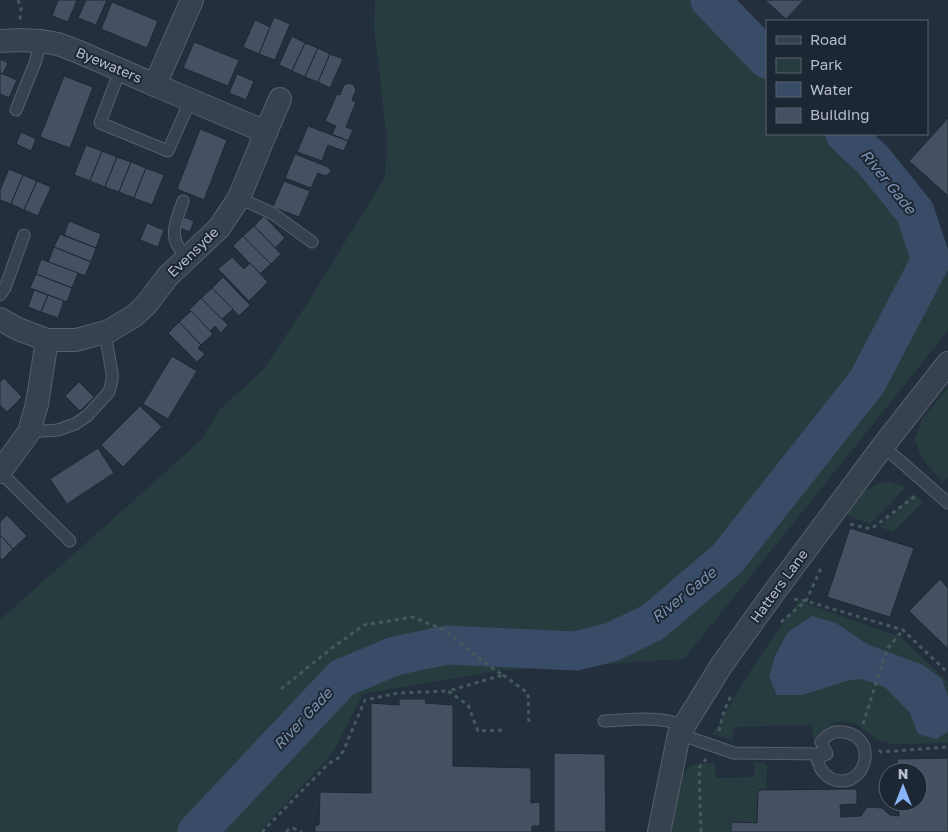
<svg xmlns="http://www.w3.org/2000/svg" width="948" height="832" font-family="'Golos Text',sans-serif">
<style>
.green{fill:#263c3f}
.water{fill:#394c67}
.lines{fill:none;stroke-linecap:round;stroke-linejoin:round}
.river{stroke:#394c67;stroke-width:39}
.building{fill:#455162;stroke:#1f2835}
.lane-casing{stroke:#565f6c;stroke-width:13}
.street-casing{stroke:#565f6c;stroke-width:24}
.path{stroke:#44595c;stroke-width:3;stroke-dasharray:4 4;stroke-linecap:butt}
.lane{stroke:#38414e;stroke-width:11}
.street{stroke:#38414e;stroke-width:22}
.labels{text-anchor:middle;stroke-width:4;stroke-linejoin:round;paint-order:stroke}
.street-label{font-size:14px;fill:#b4bcc9;stroke:#1d2633}
.water-label{font-size:15px;font-style:italic;fill:#7c92b1;stroke:#1d2633}
</style>
<rect width="100%" height="100%" fill="#242f3e"/>
<g class="green">
<path d="M375,0H690L767,74V134H829L948,248V331L684,659L496,671L363,694L332,754L259,832H0V620L200,441L220,409L263,370L310,299L385,177L387,141L374,27Z"/>
<path d="M948,388V477L943,482L922,459L915,440L922,419Z"/>
<path d="M889,481L906,487L870,524L844,514C854,499 870,483 889,481Z"/>
<path d="M913,493L923,502L893,532L880,527Z"/>
<path d="M799,601L901,637L948,682V743L894,744L879,741L855,723L839,722L832,723L818,737L813,738L812,725L735,727L733,729V740L712,734C723,717 733,699 744,681C761,654 780,627 799,601Z"/>
<path d="M754,762H763L767,766L766,790H758L757,823L731,822V832H667L681,776L689,767L697,763H715L716,778L754,777Z"/>
</g>
<path class="water" d="M812,616L836,623L867,644L923,665L942,679L948,697V732L936,739L918,734L910,713L885,687L861,679L850,680L802,695H777L769,677L775,656L788,632Z"/>
<g class="lines">
<g class="river">
<path d="M710,0L767,59"/>
<path d="M197,832L342,678L395,656L447,645L576,651L612,642L653,622L727,559L867,382L931,260L915,212L873,160L845,134"/>
</g>
</g>
<g class="building">
<path d="M58,0H77L68,22L52,16Z"/>
<path d="M86,0H107L96,25L78,18Z"/>
<path d="M765,0H804L786,19Z"/>
<path d="M112,2L158,21L147,48L101,29Z"/>
<path d="M274,17L290,24L275,60L259,54Z"/>
<path d="M255,20L270,27L259,54L243,47Z"/>
<path d="M292,36L305,43L292,71L279,65Z"/>
<path d="M194,42L239,60L228,86L183,68Z"/>
<path d="M305,43L318,48L305,77L292,71Z"/>
<path d="M318,48L330,54L318,82L305,77Z"/>
<path d="M330,54L343,59L330,88L318,82Z"/>
<path d="M0,59L8,63L3,74L0,73Z"/>
<path d="M0,73L17,80L9,98L0,94Z"/>
<path d="M237,74L254,81L246,100L229,93Z"/>
<path d="M64,76L93,87L70,148L40,137Z"/>
<path d="M349,83L354,85L356,90L352,100L356,102L346,127L353,130L348,141L332,134L336,126L325,121L337,94L340,95L344,85Z"/>
<path d="M948,118V196L909,161Z"/>
<path d="M308,126L348,141L344,151L328,145L322,161L297,152Z"/>
<path d="M200,129L227,140L204,200L177,189Z"/>
<path d="M21,132L36,139L31,151L16,144Z"/>
<path d="M86,145L102,151L90,181L74,175Z"/>
<path d="M102,151L117,157L105,187L90,181Z"/>
<path d="M295,154L328,167L331,171L329,174L325,176L318,173L311,188L285,178Z"/>
<path d="M117,157L131,162L119,192L105,187Z"/>
<path d="M131,162L146,168L134,198L119,192Z"/>
<path d="M146,168L164,175L152,205L134,198Z"/>
<path d="M9,169L23,175L11,204L0,200V190Z"/>
<path d="M23,175L37,181L24,210L11,204Z"/>
<path d="M37,181L51,187L38,216L24,210Z"/>
<path d="M284,181L310,191L299,217L273,207Z"/>
<path d="M264,216L285,238L275,248L254,226Z"/>
<path d="M184,217L194,221L190,232L180,228Z"/>
<path d="M69,221L101,234L96,248L64,235Z"/>
<path d="M147,223L164,230L158,247L140,240Z"/>
<path d="M254,226L281,254L271,264L243,236Z"/>
<path d="M60,234L96,248L91,262L54,247Z"/>
<path d="M243,236L271,264L260,274L233,246Z"/>
<path d="M54,247L91,262L85,276L48,262Z"/>
<path d="M232,257L244,269L250,263L268,282L249,301L218,269Z"/>
<path d="M41,259L78,273L72,288L36,274Z"/>
<path d="M36,274L72,288L67,302L30,288Z"/>
<path d="M223,277L250,305L239,316L212,288Z"/>
<path d="M212,288L233,309L222,319L201,298Z"/>
<path d="M34,290L48,295L41,312L28,307Z"/>
<path d="M48,295L64,301L58,318L41,312Z"/>
<path d="M201,298L228,325L221,333L215,326L210,331L189,310Z"/>
<path d="M191,311L213,334L201,345L179,322Z"/>
<path d="M179,322L201,345L198,348L205,354L197,362L168,333Z"/>
<path d="M172,356L197,371L168,419L143,404Z"/>
<path d="M4,378L22,397L7,412L0,405V382Z"/>
<path d="M79,382L94,397L80,411L65,396Z"/>
<path d="M140,406L162,427L123,467L101,445Z"/>
<path d="M98,448L114,473L67,504L50,479Z"/>
<path d="M7,515L27,536L13,549L0,535V522Z"/>
<path d="M850,528L914,548L890,617L827,597Z"/>
<path d="M0,535L13,549L2,560L0,558Z"/>
<path d="M940,579L948,588V649L909,611Z"/>
<path d="M399,699H426L425,703L453,705V766L531,768V803L540,802V826H532V832H315V825H319L320,792L371,793V703L399,705Z"/>
<path d="M554,753L605,754L606,832H554Z"/>
<path d="M948,758V832H731V822L757,823L758,790L857,789V804L840,805L841,817L861,816L867,807L882,808L890,815L899,816V802H918V772H898L897,759Z"/>
</g>
<g class="lines">
<defs>
<g id="lane">
<path d="M120,70L100,123L168,151L190,101"/>
<path d="M16,110L35,63L41,41"/>
<path d="M239,198L272,213L312,242"/>
<path d="M183,201C179,214 170,231 177,244C179,249 184,253 187,257"/>
<path d="M0,295L5,288L24,235"/>
<path d="M29,432L58,430L75,424L87,416L109,392L112,380V373L105,333"/>
<path d="M883,446L948,503"/>
<path d="M0,472L70,541"/>
<path d="M604,721C628,720 662,715 684,726"/>
<path d="M834,732C883,728 868,793 832,779C823,775 819,768 817,758L827,754L821,742L827,736Z"/>
<path d="M679,734L734,753L824,754"/>
</g>
<g id="street">
<path d="M0,41L19,40L41,41L58,44L79,52L155,85L192,0"/>
<path d="M266,132L280,99"/>
<path d="M0,319L18,329L47,340H76L109,331L134,316L146,305L168,276L219,228L239,198L266,132L155,85"/>
<path d="M0,472L29,432L37,404L47,340"/>
<path d="M659,832L679,734L721,666L772,595L883,446L948,363"/>
</g>
</defs>
<use href="#lane" class="lane-casing"/>
<use href="#street" class="street-casing"/>
<g class="path">
<path d="M18,0L21,8L20,20"/>
<path d="M850,524L871,529L917,495"/>
<path d="M794,599L806,601L903,630L948,673"/>
<path d="M781,622L806,601L821,568"/>
<path d="M503,675L528,693L529,722"/>
<path d="M281,689L332,648L364,625L413,617L444,630L496,671L503,675L448,691L468,705L478,731L506,730"/>
<path d="M863,724L887,649L903,630"/>
<path d="M719,731L724,711L732,693"/>
<path d="M879,750L881,752L948,747"/>
<path d="M262,832L328,764L340,757L345,747L365,700L398,693L448,691"/>
<path d="M286,832L288,830L293,828L302,832"/>
<path d="M701,832L699,768L706,759"/>
</g>
<use href="#lane" class="lane"/>
<use href="#street" class="street"/>
</g>
<g class="labels">
<g class="street-label">
<text transform="translate(109 65) rotate(23)" y="5">Byewaters</text>
<text transform="translate(193 252) rotate(-44)" y="5">Evensyde</text>
<text transform="translate(779 586) rotate(-54)" y="5">Hatters Lane</text>
</g>
<g class="water-label">
<text transform="translate(888 182) rotate(51)" y="5">River Gade</text>
<text transform="translate(684 595) rotate(-39)" y="5">River Gade</text>
<text transform="translate(303 719) rotate(-47)" y="5">River Gade</text>
</g>
</g>
<rect x="766" y="20" width="162" height="115" fill="#1d2633" stroke="#59626f"/>
<rect x="776" y="36" width="25" height="8" fill="#38414e" stroke="#59626f"/>
<text x="810" y="45" font-size="15" fill="#b4bcc9">Road</text>
<rect x="776" y="58" width="25" height="15" fill="#263c3f" stroke="#59626f"/>
<text x="810" y="70" font-size="15" fill="#b4bcc9">Park</text>
<rect x="776" y="82" width="25" height="15" fill="#394c67" stroke="#59626f"/>
<text x="810" y="95" font-size="15" fill="#b4bcc9">Water</text>
<rect x="776" y="108" width="25" height="15" fill="#455162" stroke="#59626f"/>
<text x="810" y="120" font-size="15" fill="#b4bcc9">Building</text>
<g transform="translate(903 787)"><circle r="24" fill="#1d2633" stroke="#59626f"/>
<path d="M0-4L9 19L0 12L-9 19Z" fill="#8ab4f8"/>
<text y="-8" font-size="14" font-weight="bold" text-anchor="middle" fill="#b4bcc9">N</text>
</g>
</svg>
